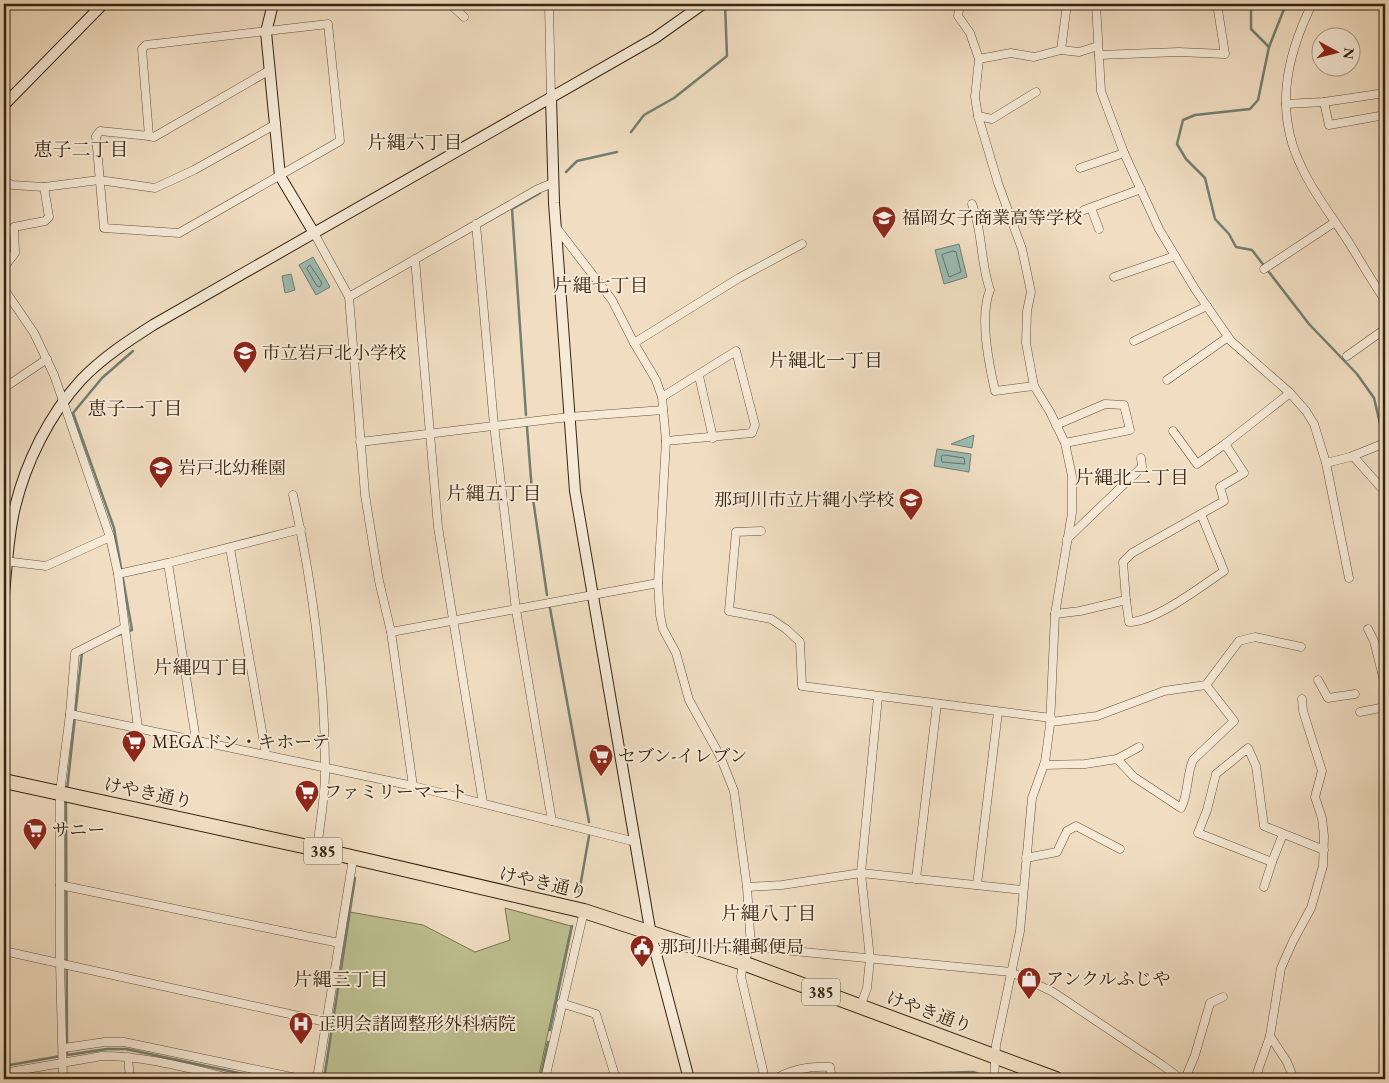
<svg xmlns="http://www.w3.org/2000/svg" width="1389" height="1083" font-family="'EB Garamond','Noto Serif JP',serif">
<style>
.green{fill:#bdc090;stroke:#797250}
.water{fill:#9bbcb3;stroke:#727f72}
.lines{fill:none;stroke-linecap:round;stroke-linejoin:round}
.shore{stroke:#687062;stroke-width:1}
.stream{stroke:#727f72;stroke-width:2.5}
.street-casing{stroke:#64523d;stroke-width:9}
.secondary-casing{stroke:#352411;stroke-width:12}
.highway-casing{stroke:#352411;stroke-width:16}
.street{stroke:#f6ead7;stroke-width:8}
.secondary{stroke:#f6ead7;stroke-width:10}
.highway{stroke:#f1dec2;stroke-width:14}
.labels{text-anchor:middle;stroke-width:4;stroke-linejoin:round;paint-order:stroke}
.shield{fill:#f6ead7;stroke:#6f5f4c;stroke-width:1}
.shield-label{font-size:16px;font-weight:bold;fill:#352411}
.poi-label{font-size:18px;fill:#352411;stroke:#f6ead7;text-anchor:start}
.street-label{font-size:18px;fill:#352411;stroke:#f6ead7}
.neighbourhood-label{font-size:19px;fill:#352411;stroke:#f6ead7}
</style>
<rect width="100%" height="100%" fill="#f1dec2"/>
<filter id="stains"><feTurbulence type="fractalNoise" baseFrequency=".004" numOctaves="4"/><feColorMatrix values="0 0 0 0 .2 0 0 0 0 .09 0 0 0 0 .02 0 0 0 .5 -.17"/></filter>
<radialGradient id="worn" r=".72"><stop offset=".6" stop-color="#630" stop-opacity="0"/><stop offset="1" stop-color="#630" stop-opacity=".3"/></radialGradient>
<path class="green" d="M505,908L571,926L538,1079H324L350,912L423,925L475,952L510,940Z"/>
<g class="water">
<path d="M959,244L967,277L944,284L935,250Z"/>
<path d="M313,257L330,287L316,295L299,265Z"/>
<path d="M291,274L295,290L285,293L282,276Z"/>
<path d="M974,435L972,448L951,444Z"/>
<path d="M937,449L971,454L969,472L934,466Z"/>
</g>
<g class="lines">
<g class="shore">
<path d="M953,251L956,252L961,272L949,277L942,255Z"/>
<path d="M310,265L322,283L320,287L317,286L307,269Z"/>
<path d="M944,455L964,458L965,464L942,462L941,457Z"/>
</g>
<g class="stream">
<path d="M1251,4V29L1269,47L1258,100L1250,109L1195,115L1183,120L1177,144L1186,159L1205,178L1215,219L1229,234L1236,247L1252,250L1309,324L1357,374L1374,398L1381,428L1385,433"/>
<path d="M1269,47L1286,4"/>
<path d="M631,132L644,115L674,98L727,56L725,4"/>
<path d="M566,172L577,161L617,152"/>
<path d="M526,415L512,209L540,193"/>
<path d="M527,427L532,492L547,595"/>
<path d="M550,608L589,822"/>
<path d="M118,635L132,630L114,528L73,413L102,378L133,351"/>
<path d="M67,790L82,652"/>
<path d="M66,798L67,1055"/>
<path d="M579,893L589,836"/>
<path d="M550,1030L572,926"/>
<path d="M67,1055L107,1049H126L267,1079"/>
<path d="M4,1066L61,1056"/>
<path d="M324,1079L355,878"/>
<path d="M540,1079L548,1042"/>
<path d="M794,1079L806,1076L973,1072L991,1078"/>
</g>
<defs>
<g id="street">
<path d="M450,4L464,17"/>
<path d="M549,4L551,98"/>
<path d="M960,4L958,16L970,33L979,59L975,97L978,116L998,183L1022,249L1031,292L1027,311L1026,343L1034,386L1050,412L1065,443L1072,476V513L1055,614L1050,725L1045,762L1032,798L1020,931L996,1045L994,1079"/>
<path d="M1096,4L1101,91L1124,153L1159,229L1195,289L1231,341L1290,393L1306,411L1314,424L1326,463L1349,578"/>
<path d="M1154,4H1164"/>
<path d="M1312,4C1286,57 1274,112 1302,168C1313,192 1330,214 1344,235C1358,256 1370,279 1385,300"/>
<path d="M328,24L340,141L179,233L104,228L96,136L100,131L149,136L142,49L146,45Z"/>
<path d="M1061,50L1067,4"/>
<path d="M1099,55L1179,52L1225,54L1217,4"/>
<path d="M979,59L1011,53L1034,57L1061,50L1079,52L1098,46"/>
<path d="M1324,102L1329,125L1385,115"/>
<path d="M1286,104L1324,102L1385,93"/>
<path d="M978,116L992,119L1036,92"/>
<path d="M149,136L154,137L270,70"/>
<path d="M1080,168L1124,153"/>
<path d="M4,181L12,185L44,187L49,217L45,221L14,227L15,253L4,267"/>
<path d="M44,187L99,180L155,188L194,170L276,124"/>
<path d="M972,204C983,232 980,262 990,290C979,317 989,364 995,391L1034,386"/>
<path d="M1091,208L1099,229"/>
<path d="M1084,210L1141,189"/>
<path d="M476,224L494,425L516,610L552,821"/>
<path d="M556,227L612,300L634,343L656,380L662,397L666,441L658,583L660,615L663,629L676,653L689,700L720,756L734,791L747,887L751,947L743,963L741,977L765,1079"/>
<path d="M314,233L349,297L365,495L379,581L391,632L413,786"/>
<path d="M415,259L438,527L483,803"/>
<path d="M1264,269L1335,222"/>
<path d="M1114,277L1175,256"/>
<path d="M4,289L34,333L54,375L110,537L46,566L4,561"/>
<path d="M349,297L538,189L553,183"/>
<path d="M1134,341L1207,306"/>
<path d="M634,343L739,278L802,244"/>
<path d="M1347,356L1385,329"/>
<path d="M699,376L713,438"/>
<path d="M1167,380L1228,337"/>
<path d="M4,388L47,359"/>
<path d="M662,397L736,351L755,425L752,433L666,441"/>
<path d="M1056,425L1105,404L1124,405L1130,430L1065,443"/>
<path d="M360,442L569,417L663,410"/>
<path d="M1225,444L1290,393"/>
<path d="M1353,456L1385,492"/>
<path d="M1326,463L1350,457L1385,443"/>
<path d="M293,495C312,580 325,678 325,766C326,793 320,822 317,849"/>
<path d="M761,531L736,532L729,611L771,619L786,629L800,642L802,686L1051,718"/>
<path d="M110,537L118,574L138,728"/>
<path d="M1067,539L1142,467L1141,458"/>
<path d="M230,548L266,754"/>
<path d="M168,563L196,740"/>
<path d="M118,574L168,563L301,529"/>
<path d="M1126,600L1129,622C1155,622 1202,586 1224,571L1201,514"/>
<path d="M1055,614L1080,611L1126,600L1123,562L1132,553L1224,501L1220,487L1244,473L1225,444L1197,464L1173,431"/>
<path d="M1368,629L1374,641L1385,685"/>
<path d="M391,632L658,583"/>
<path d="M1318,680L1328,698L1355,694"/>
<path d="M1360,712L1385,707"/>
<path d="M70,714L75,653L124,628"/>
<path d="M1051,722L1097,716L1164,691L1206,685L1239,641L1255,637L1301,647"/>
<path d="M1117,759L1139,747"/>
<path d="M1044,765L1085,764L1117,759L1134,777L1181,808C1189,793 1186,776 1193,760L1234,721L1206,685"/>
<path d="M1283,834L1272,862L1198,833L1207,810L1216,774L1248,748L1256,766L1264,826L1324,850"/>
<path d="M1026,858L1057,852L1067,831L1076,826L1120,849"/>
<path d="M916,879L937,704"/>
<path d="M60,885L339,943"/>
<path d="M977,885L998,712"/>
<path d="M747,887L782,885L861,873L1023,890"/>
<path d="M1264,887L1272,862"/>
<path d="M751,947L1011,972L1053,992L1162,1065L1181,1079"/>
<path d="M4,951L326,1022"/>
<path d="M561,1003L596,1014L616,1079"/>
<path d="M860,1007L867,988L870,959L861,873L878,697"/>
<path d="M1270,1036L1287,1062L1294,1079"/>
<path d="M64,1048L105,1042H124L301,1079"/>
<path d="M128,1057L130,1079"/>
<path d="M4,1073L102,1056C147,1056 191,1069 234,1079"/>
<path d="M63,1079L60,963V793L70,714L413,786L636,842"/>
<path d="M317,1079L353,859"/>
<path d="M545,1079L584,911"/>
<path d="M775,1079C792,1069 811,1066 830,1067L832,1079"/>
<path d="M972,1079H976"/>
<path d="M1185,1079L1195,1055L1210,1003L1223,997"/>
<path d="M1255,1079L1270,1036L1281,968L1293,941L1311,908L1323,866L1324,836L1322,818L1315,797L1322,771L1303,711L1302,699"/>
</g>
<g id="secondary">
<path d="M273,4L266,32L280,176L314,233"/>
<path d="M551,98L554,203L575,491L651,935L689,1079"/>
<path d="M4,105L103,4"/>
<path d="M4,594C7,566 8,535 15,507C26,462 49,415 81,380C102,358 128,341 153,325L655,38L703,4"/>
</g>
<path id="highway" d="M4,781L317,849L584,911L743,963L1056,1079"/>
</defs>
<use href="#street" class="street-casing"/>
<use href="#secondary" class="secondary-casing"/>
<use href="#highway" class="highway-casing"/>
<use href="#street" class="street"/>
<use href="#secondary" class="secondary"/>
<use href="#highway" class="highway"/>
</g>
<defs>
<symbol id="school-pin" viewBox="-11 -11 22 30"><path d="M0 17L-7.5 6A9.5 9.5 0 1 1 7.5 6Z" fill="#8f2418" stroke="#f6ead7"/><path d="M0-5L7-2L0 1L-7-2ZM-4 1L0 2.5L4 1V4Q0 6-4 4Z" fill="#fff"/></symbol>
<symbol id="supermarket-pin" viewBox="-11 -11 22 30"><path d="M0 17L-7.5 6A9.5 9.5 0 1 1 7.5 6Z" fill="#8f2418" stroke="#f6ead7"/><path d="M-6-5.5h2.5l.6 2H6L4.5 2H-2.5L-4.4-4H-6ZM-1.5 3.2a1.3 1.3 0 1 0 .1 0ZM3 3.2a1.3 1.3 0 1 0 .1 0Z" fill="#fff"/></symbol>
<symbol id="civic-pin" viewBox="-11 -11 22 30"><path d="M0 17L-7.5 6A9.5 9.5 0 1 1 7.5 6Z" fill="#8f2418" stroke="#f6ead7"/><path d="M-.6-6.5H3V-4.5H.6V-3L4-1V1h2V6H-6V1h2V-1L-.6-3ZM-1.2 2.5V6h2.4V2.5Z" fill="#fff"/></symbol>
<symbol id="shop-pin" viewBox="-11 -11 22 30"><path d="M0 17L-7.5 6A9.5 9.5 0 1 1 7.5 6Z" fill="#8f2418" stroke="#f6ead7"/><path d="M-5-2.5h2.3a2.7 3.5 0 0 1 5.4 0H5L5.5 6h-11ZM-1.5-2.5h3a1.5 2.3 0 0 0-3 0Z" fill="#fff"/></symbol>
<symbol id="hospital-pin" viewBox="-11 -11 22 30"><path d="M0 17L-7.5 6A9.5 9.5 0 1 1 7.5 6Z" fill="#8f2418" stroke="#f6ead7"/><path d="M-5-5h3v3.5h4V-5h3V5h-3V1.5h-4V5h-3Z" fill="#fff"/></symbol>
</defs>
<g fill-rule="evenodd">
<use href="#school-pin" x="870" y="204" width="28" height="38"/>
<use href="#school-pin" x="231" y="339" width="28" height="38"/>
<use href="#school-pin" x="147" y="454" width="28" height="38"/>
<use href="#school-pin" x="897" y="486" width="28" height="38"/>
<use href="#supermarket-pin" x="120" y="728" width="28" height="38"/>
<use href="#supermarket-pin" x="587" y="742" width="28" height="38"/>
<use href="#supermarket-pin" x="293" y="778" width="28" height="38"/>
<use href="#supermarket-pin" x="21" y="816" width="28" height="38"/>
<use href="#civic-pin" x="628" y="933" width="28" height="38"/>
<use href="#shop-pin" x="1015" y="965" width="28" height="38"/>
<use href="#hospital-pin" x="287" y="1010" width="28" height="38"/>
</g>
<g class="labels">
<g class="shield">
<rect x="304" y="837.5" width="38" height="27" rx="4"/>
<rect x="802" y="978.5" width="38" height="27" rx="4"/>
</g>
<g class="shield-label">
<text x="323" y="857">385</text>
<text x="821" y="998">385</text>
</g>
<g class="poi-label">
<text x="902" y="224">福岡女子商業高等学校</text>
<text x="262" y="359">市立岩戸北小学校</text>
<text x="178" y="474">岩戸北幼稚園</text>
<text x="894" y="506" text-anchor="end">那珂川市立片縄小学校</text>
<text x="152" y="748">MEGAドン・キホーテ</text>
<text x="618" y="762">セブン-イレブン</text>
<text x="324" y="798">ファミリーマート</text>
<text x="52" y="836">サニー</text>
<text x="660" y="953">那珂川片縄郵便局</text>
<text x="1046" y="985">アンクルふじや</text>
<text x="318" y="1030">正明会諸岡整形外科病院</text>
</g>
<g class="street-label">
<text transform="translate(148 793) rotate(12)" y="6">けやき通り</text>
<text transform="translate(543 883) rotate(13)" y="6">けやき通り</text>
<text transform="translate(929 1012) rotate(20)" y="6">けやき通り</text>
</g>
<g class="neighbourhood-label">
<text x="415" y="149">片縄六丁目</text>
<text x="81" y="156">恵子二丁目</text>
<text x="601" y="292">片縄七丁目</text>
<text x="826" y="367">片縄北一丁目</text>
<text x="135" y="415">恵子一丁目</text>
<text x="1132" y="484">片縄北二丁目</text>
<text x="494" y="500">片縄五丁目</text>
<text x="201" y="674">片縄四丁目</text>
<text x="769" y="920">片縄八丁目</text>
<text x="341" y="986">片縄三丁目</text>
</g>
</g>
<rect width="1389" height="1083" fill="none" stroke="#f1dec2" stroke-width="20"/>
<rect x="5" y="5" width="1379" height="1073" fill="none" stroke="#352411" stroke-width="2.5"/>
<rect x="10" y="10" width="1369" height="1063" fill="none" stroke="#352411"/>
<g transform="translate(1336 52) rotate(97)"><circle r="24" fill="#f6ead7" stroke="#a99b88"/>
<path d="M0-4L9 19L0 12L-9 19Z" fill="#8f2418"/>
<text y="-8" font-size="14" font-weight="bold" text-anchor="middle" fill="#352411">N</text>
</g>
<rect width="100%" height="100%" filter="url(#stains)"/>
<rect width="100%" height="100%" fill="url(#worn)"/>
</svg>
